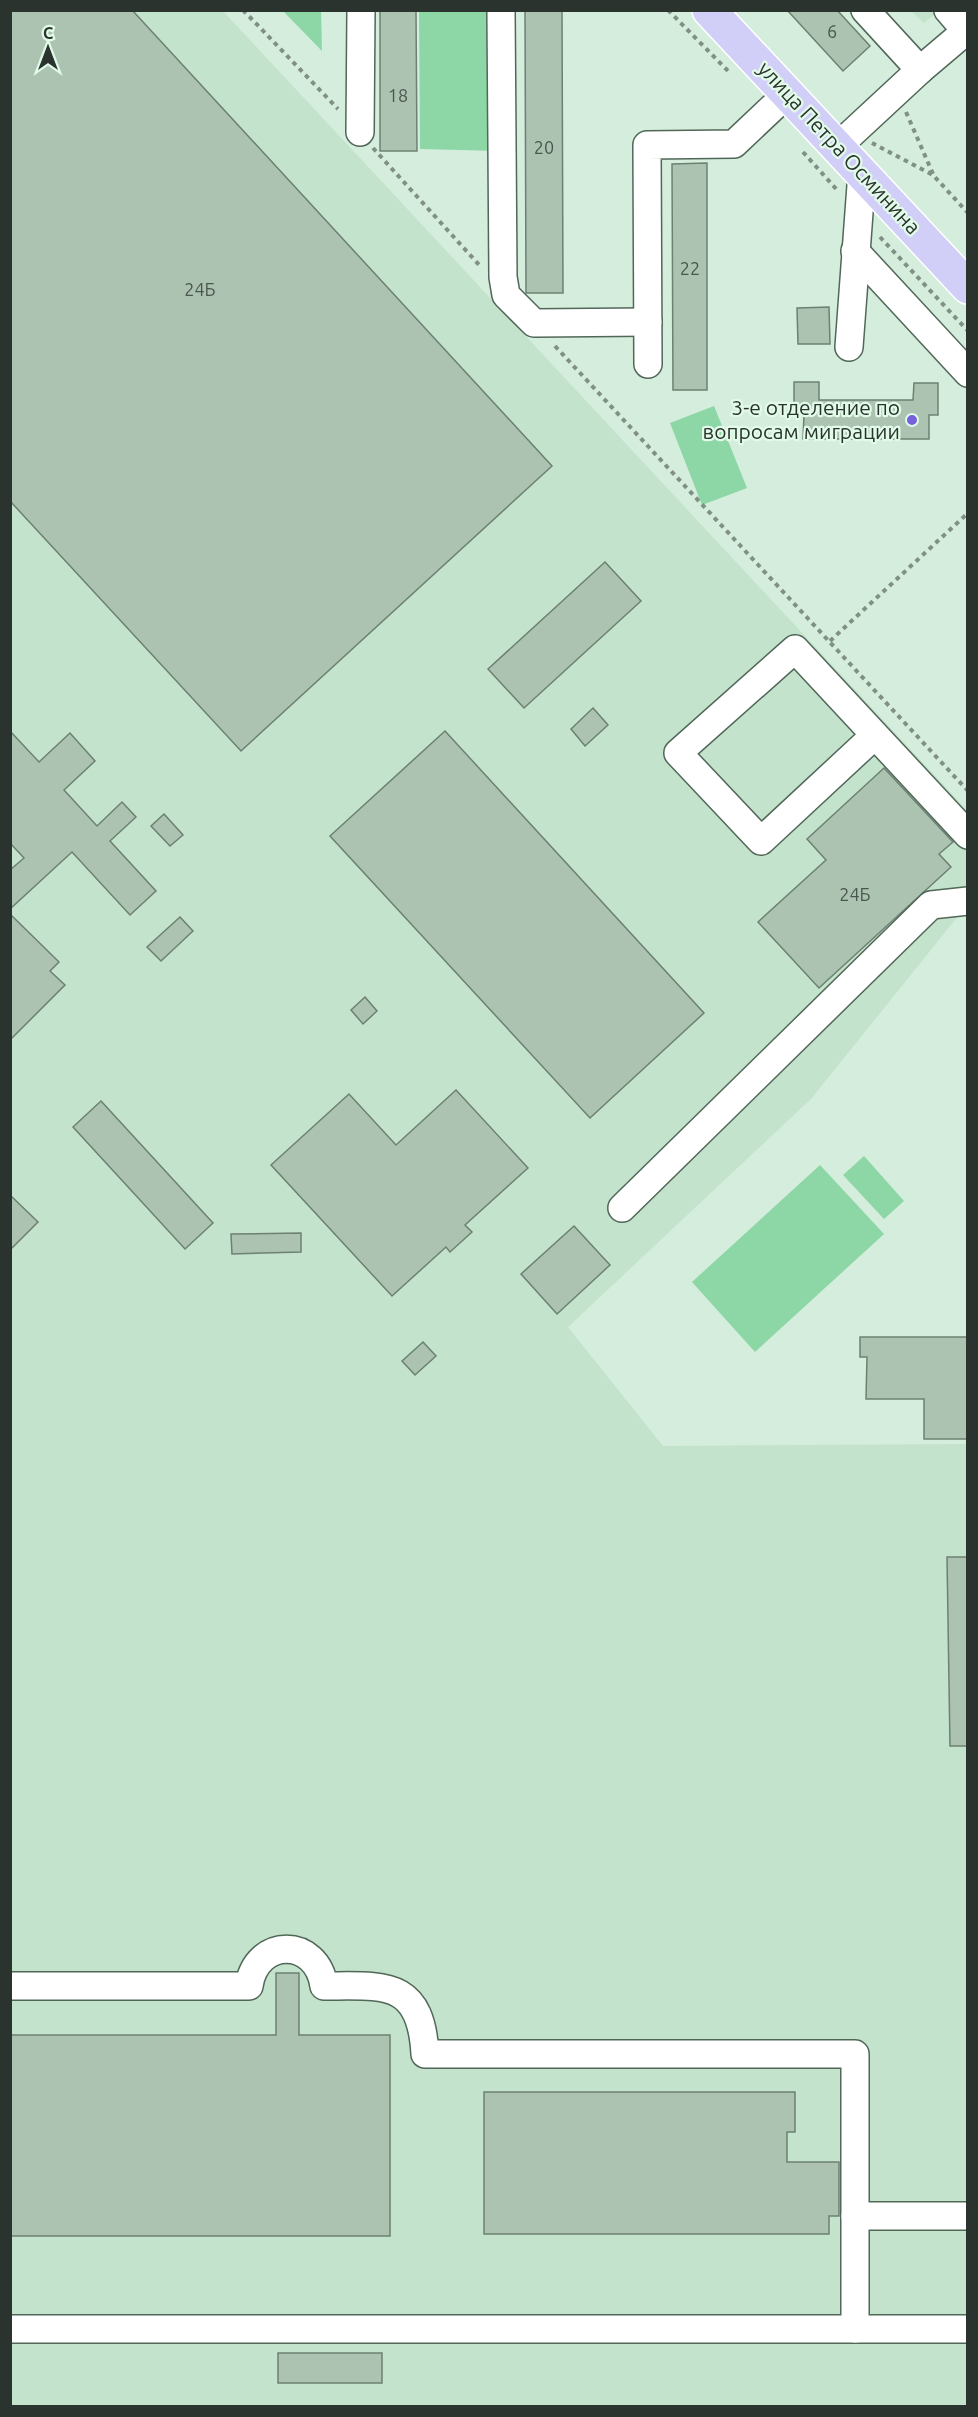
<svg xmlns="http://www.w3.org/2000/svg" width="978" height="2417" font-family="Ubuntu,sans-serif">
<style>
.built{fill:#c4e3cd}
.green{fill:#8dd6a6}
.building{fill:#acc3b2;stroke:#6c8172;stroke-width:1.5}
.lines{fill:none;stroke-linecap:round;stroke-linejoin:round}
.minor-casing{stroke:#516758;stroke-width:30}
.major-casing{stroke:#fff;stroke-width:36}
.path{stroke:#809085;stroke-width:4;stroke-dasharray:4.5 4.5;stroke-linecap:butt}
.minor{stroke:#fff;stroke-width:27}
.major{stroke:#d1cef8;stroke-width:33}
.poi-dot{fill:#7761dc;stroke:#e2fbe9;stroke-width:2}
.labels{text-anchor:middle;stroke-width:4.5;stroke-linejoin:round;paint-order:stroke}
.number-label{font-size:18px;fill:#4a574e}
.street-label{font-size:21px;fill:#2a332d;stroke:#e2fbe9}
.poi-label{font-size:21px;fill:#2a332d;stroke:#e2fbe9;text-anchor:end}
</style>
<rect width="100%" height="100%" fill="#d5eddc"/>
<g class="built">
<path d="M22,10L223,11L967,810V905L811,1099L568,1327L663,1446L967,1444V2406H11L10,21Z"/>
<path d="M911,11H939L924,23Z"/>
</g>
<g class="green">
<path d="M283,11H321L322,51Z"/>
<path d="M419,11H499V151L420,149Z"/>
<path d="M714,406L747,488L702,505L670,423Z"/>
<path d="M864,1156L904,1201L884,1219L843,1175Z"/>
<path d="M820,1165L884,1234L755,1352L692,1282Z"/>
</g>
<g class="building">
<path d="M10,10H132L552,466L241,751L10,501Z"/>
<path d="M380,10H416L417,151H380Z"/>
<path d="M525,10H562L563,293H526Z"/>
<path d="M787,10H837L870,46L843,71Z"/>
<path d="M707,163V390H673L672,164Z"/>
<path d="M829,307L830,344H798L797,308Z"/>
<path d="M794,382H819V400H913L914,383H938V415H929V439H803L804,414H794Z"/>
<path d="M605,562L641,601L524,708L488,669Z"/>
<path d="M593,708L608,725L585,746L571,729Z"/>
<path d="M10,731L39,762L70,733L95,761L64,790L97,826L122,802L136,817L110,841L156,891L130,915L72,852L10,909V870L24,858L10,843Z"/>
<path d="M445,731L704,1013L590,1118L330,836Z"/>
<path d="M884,768L953,842L939,854L951,867L819,988L758,922L826,860L807,839Z"/>
<path d="M164,814L183,835L170,846L151,826Z"/>
<path d="M10,914L59,962L50,971L65,985L10,1040Z"/>
<path d="M180,917L193,931L161,961L147,947Z"/>
<path d="M365,997L377,1011L363,1024L351,1010Z"/>
<path d="M456,1090L528,1168L465,1225L472,1232L450,1252L446,1247L392,1296L271,1165L349,1094L396,1145Z"/>
<path d="M101,1101L213,1223L185,1249L73,1127Z"/>
<path d="M10,1195L38,1222L10,1250Z"/>
<path d="M574,1226L610,1265L557,1314L521,1274Z"/>
<path d="M301,1233V1252L232,1254L231,1234Z"/>
<path d="M860,1337H968V1439H924V1399H866L867,1357H860Z"/>
<path d="M423,1342L436,1356L415,1375L402,1361Z"/>
<path d="M947,1557H968V1746H950Z"/>
<path d="M276,1973H299V2035H390V2236H10V2035H276Z"/>
<path d="M484,2092H795V2132H787V2162H839V2216H829V2234H484Z"/>
<rect x="278" y="2353" width="104" height="30"/>
</g>
<g class="lines">
<defs>
<g id="minor">
<path d="M501,10L503,277L506,295L534,323L648,322"/>
<path d="M920,70L966,31L948,10"/>
<path d="M360,132L361,10"/>
<path d="M837,147L920,70L865,10"/>
<path d="M855,251L968,373"/>
<path d="M849,347L862,172"/>
<path d="M648,364L647,145L734,144L788,93"/>
<path d="M874,736L761,841L678,753L795,649L968,835"/>
<path d="M622,1208L931,905L968,901"/>
<path d="M10,1986H249C256,1937 317,1937 324,1986C384,1986 421,1979 425,2054H855V2329"/>
<path d="M855,2216H968"/>
<path d="M10,2329H968"/>
</g>
<path id="major" d="M709,10L968,287"/>
</defs>
<use href="#minor" class="minor-casing"/>
<use href="#major" class="major-casing"/>
<g class="path">
<path d="M243,10L338,109"/>
<path d="M668,10L731,74"/>
<path d="M906,112L933,174"/>
<path d="M872,143L933,175L968,213"/>
<path d="M373,148L481,267"/>
<path d="M803,152L838,191"/>
<path d="M880,237L968,331"/>
<path d="M555,346L968,791"/>
<path d="M830,641L968,513"/>
</g>
<use href="#minor" class="minor"/>
<use href="#major" class="major"/>
</g>
<circle class="poi-dot" cx="912" cy="420" r="6"/>
<g class="labels">
<g class="number-label">
<text x="832" y="38">6</text>
<text x="398" y="102">18</text>
<text x="544" y="154">20</text>
<text x="690" y="275">22</text>
<text x="200" y="296">24Б</text>
<text x="855" y="901">24Б</text>
</g>
<g class="street-label">
<text transform="translate(839 148) rotate(47)" y="7">улица Петра Осминина</text>
</g>
<g class="poi-label">
<text x="900" y="415">3-е отделение по<tspan x="900" dy="24">вопросам миграции</tspan></text>
</g>
</g>
<rect width="978" height="2417" fill="none" stroke="#2a332d" stroke-width="24"/>
<g transform="translate(48 48)" stroke="#e2fbe9" stroke-width="4.5" paint-order="stroke">
<path d="M0-4.5L10 22L0 15L-10 22Z" fill="#2a332d"/>
<text y="-9" font-size="16" font-weight="bold" text-anchor="middle" fill="#2a332d">С</text>
</g>
</svg>
